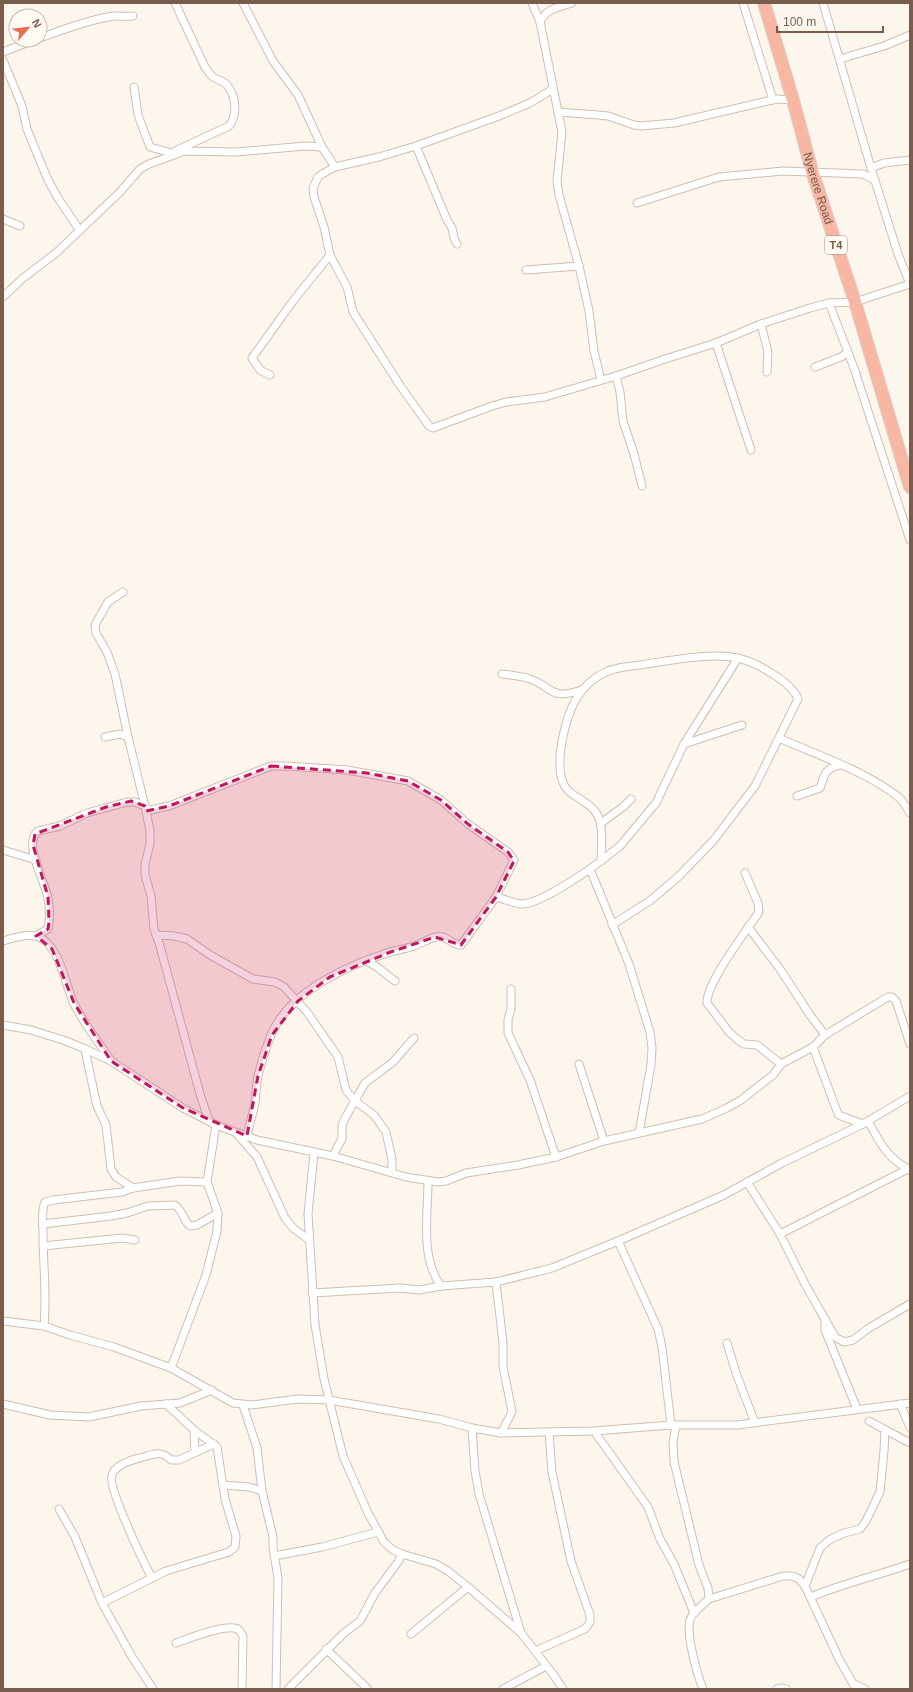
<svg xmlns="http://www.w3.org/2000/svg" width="913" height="1692" font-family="Arial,sans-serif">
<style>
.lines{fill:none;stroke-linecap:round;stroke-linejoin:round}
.street-casing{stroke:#d1beb0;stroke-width:9}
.highway-casing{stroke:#dad1cd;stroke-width:14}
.street{stroke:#fff;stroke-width:7}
.highway{stroke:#f7b7a3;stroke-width:12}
.marked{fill:#c2185b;fill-opacity:0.2;stroke:#c2185b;stroke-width:3;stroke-dasharray:8 5;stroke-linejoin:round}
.labels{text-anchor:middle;stroke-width:3;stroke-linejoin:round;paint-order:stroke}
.shield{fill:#fffaf3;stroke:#a28b7f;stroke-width:1}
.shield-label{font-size:11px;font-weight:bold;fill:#7a5c4d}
.street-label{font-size:12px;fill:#7a5c4d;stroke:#fffaf3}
</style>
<rect width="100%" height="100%" fill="#fdf6ec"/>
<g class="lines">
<defs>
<g id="street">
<path d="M243,3L273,61L298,95L322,147L335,167"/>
<path d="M532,3L540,22"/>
<path d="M572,3C560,7 545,9 540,22L562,132L557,181L559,195L579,266L589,311L594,351L601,380"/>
<path d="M743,3L773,100"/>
<path d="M823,3L871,168L898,254L910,284"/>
<path d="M40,38C62,30 85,21 108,17C116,15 125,17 133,16"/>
<path d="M3,52L34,40"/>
<path d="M840,59L884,46L910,35"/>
<path d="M3,60L22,106L27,129L33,144L48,180L58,198L80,231"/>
<path d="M134,87L138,115L150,147L175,154"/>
<path d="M553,89L530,103L499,116L416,146L379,157L335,167L322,174L318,177L313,188L314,197L324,227L330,255L347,287L353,312L401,387L429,426L433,428L492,406L506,402L545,397L616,376L665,359L716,343L761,324L810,308L829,303L855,302L910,284"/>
<path d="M558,112L598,115L608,116L634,125L641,126L674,123L776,99L793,100"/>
<path d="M416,146L447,220L452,228L454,238L457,244"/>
<path d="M175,151L229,126C238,115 236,96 227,85C223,80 217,80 213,77C209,74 207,70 205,67L175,3"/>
<path d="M871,168L884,163L910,160"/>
<path d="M637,203L719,177L784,171L863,174L875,180"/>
<path d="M3,219L20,226"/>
<path d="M526,270L579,266"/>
<path d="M3,297L22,279L56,253L120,192L140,169L149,164L185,151L236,152L305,146L322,147"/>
<path d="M829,303L854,368L910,540"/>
<path d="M761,324L768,352L767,372"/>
<path d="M716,343L751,450"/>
<path d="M815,367L841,357L848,352"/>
<path d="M270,375L260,370L252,358L293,301L330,255"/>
<path d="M616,376L620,392L623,421L634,454L642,486"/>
<path d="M123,592L108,602L95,625L96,633L107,652L115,674L128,737L145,806L150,831V844L145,864V875L151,896L154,929L160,946L200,1094L209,1121"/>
<path d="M502,674C510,675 519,676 527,678C554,686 548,701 582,690"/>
<path d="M105,737L120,734L128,737"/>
<path d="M779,738C817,755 865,771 897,796C903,800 906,807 910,813"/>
<path d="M684,744L742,725"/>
<path d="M797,796L820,788C826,773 823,770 840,765"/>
<path d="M146,811L169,806L271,766H286L347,770L408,781L441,800L468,824L508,852L514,860L496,897L461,945C452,946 447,934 436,937C429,938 421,944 414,946C405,949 396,950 387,953C346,966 289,992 271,1035C266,1048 261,1063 258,1076C256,1085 256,1094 255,1103C253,1114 249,1125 247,1136"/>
<path d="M601,823L623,807L631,799"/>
<path d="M3,850L36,860"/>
<path d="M601,861L620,846L656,803L684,744L738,658"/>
<path d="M590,869L629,964L650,1032L652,1048L651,1065L639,1133"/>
<path d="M745,873L758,903L759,912C747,930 706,983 707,1003L729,1032L738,1040L744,1044L757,1045L781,1064"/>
<path d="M496,897C505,899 514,904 523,904C541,903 585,873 601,861C601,847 604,829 598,816C593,805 580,800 571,793C553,780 561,742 566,724C571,706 581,687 597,677C600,675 604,673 608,671C618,667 630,666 640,665C667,661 711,652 737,658C754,661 792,682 798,699L755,786L713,841L678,877L651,900L612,925"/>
<path d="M748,927L780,969L810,1015L825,1035"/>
<path d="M156,935L174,936L187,939L210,955L253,979L275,982L284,987L307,1012L338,1057L346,1090L355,1101L374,1115L386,1132L392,1159V1172"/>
<path d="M36,936L48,929C50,919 50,908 48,898C45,882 26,849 35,834L38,831L60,826L87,813L127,802H135L145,806"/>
<path d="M3,941C12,938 27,934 36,936C60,943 65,985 74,1004C84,1024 99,1042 111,1061"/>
<path d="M366,961C377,965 385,974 395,981"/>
<path d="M511,989V1009L508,1020V1033L530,1080L556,1157"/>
<path d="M3,1025L31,1030L66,1041L83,1048L111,1061L183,1108L216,1125L257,1140L333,1156L406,1177L438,1182L446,1181L466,1173L518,1165L556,1157L604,1141L702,1119L727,1108L741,1100L773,1075L781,1064L813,1047L825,1035L888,997H892L896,1001L910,1044"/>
<path d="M813,1047L838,1114L841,1116L863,1124"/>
<path d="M85,1050L97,1106L106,1125L111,1169L116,1177L133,1188"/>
<path d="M579,1064L604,1141"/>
<path d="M868,1121C880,1143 887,1158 910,1170"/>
<path d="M236,1133L257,1157L285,1218L293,1228L309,1240"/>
<path d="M314,1153L308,1214L315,1325L324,1379L343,1456L368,1513L384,1542L393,1550L402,1554L436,1564L448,1571L468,1587L521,1633L553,1674L563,1689"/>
<path d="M333,1156L338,1146L342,1139V1127L344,1120L365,1083L393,1062L414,1038"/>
<path d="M428,1181C428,1215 420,1258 441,1286L496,1282L552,1268L618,1241L724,1195L782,1163L863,1124L910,1096"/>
<path d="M747,1182L780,1234L805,1284L835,1337L844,1342L853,1340L869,1328L910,1304"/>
<path d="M43,1224L111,1216L127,1213L148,1206L175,1205C183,1211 183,1220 190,1226L197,1225L218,1213"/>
<path d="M780,1234L908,1169"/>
<path d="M618,1241L658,1329L662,1347L671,1425"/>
<path d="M43,1246L122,1238L135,1240"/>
<path d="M496,1282L503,1343V1366L512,1412L501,1433"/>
<path d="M312,1293L400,1288L419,1290L441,1286"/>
<path d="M825,1319V1330L857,1409"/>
<path d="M3,1321L44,1326L70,1335L114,1347L171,1368L233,1403L252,1405L297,1399L329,1400L439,1419L472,1428L501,1433L594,1431L671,1425H737L910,1403"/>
<path d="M44,1326C47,1295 43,1264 43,1233C43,1224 41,1210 45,1202L53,1200L122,1192L133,1188L180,1181L207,1182"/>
<path d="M727,1343L736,1373L755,1423"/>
<path d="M171,1368L206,1275L217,1231L218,1213L207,1182L216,1125"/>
<path d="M3,1404L50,1415L89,1417L141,1406L180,1403L212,1390"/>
<path d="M900,1404L910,1427"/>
<path d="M243,1405L257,1448L262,1491L273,1537V1547L278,1578L276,1689"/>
<path d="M869,1421L910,1443"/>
<path d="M676,1425L673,1443L674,1462L699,1565L708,1588L709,1599C703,1605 692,1612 690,1620C686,1635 697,1674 703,1689"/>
<path d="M472,1428L475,1471L479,1494L521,1633"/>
<path d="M194,1430L195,1452"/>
<path d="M594,1431L648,1507L660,1539L674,1564L694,1613"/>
<path d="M223,1485L249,1487L262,1491"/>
<path d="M59,1509L75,1537L102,1603L132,1657L153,1689"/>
<path d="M274,1556L322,1547L378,1532"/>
<path d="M152,1578C144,1563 107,1487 112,1475C116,1464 131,1460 140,1458C153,1454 162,1450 171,1460H179L214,1444"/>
<path d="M805,1586L820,1548L829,1540L844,1533L860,1529L866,1521L880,1492L884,1451L885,1430"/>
<path d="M811,1597C843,1583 877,1576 910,1564"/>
<path d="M709,1599L783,1576H792L799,1579L805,1586L839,1659L856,1689"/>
<path d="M102,1603L166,1571L229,1552L235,1547L236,1536L225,1499L217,1447L194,1430L166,1404"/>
<path d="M411,1634L468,1587"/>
<path d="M176,1643C190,1638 220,1626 234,1628C239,1628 241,1632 243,1636L242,1689"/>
<path d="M326,1649L368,1689"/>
<path d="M535,1651L585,1629L590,1622V1615L571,1561L552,1472L549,1432"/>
<path d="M854,1684L865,1689"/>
<path d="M288,1689L344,1633L360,1621L375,1593L398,1562L402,1554"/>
<path d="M503,1689L546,1666"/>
<path d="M777,1689L782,1688L786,1689"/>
</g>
<g id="highway">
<path id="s1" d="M764,3L793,100L812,171L855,302L910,487"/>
</g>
</defs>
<use href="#street" class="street-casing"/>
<use href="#highway" class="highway-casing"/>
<use href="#street" class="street"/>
<use href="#highway" class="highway"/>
</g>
<path class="marked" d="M271,766L367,773L408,781L441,800L468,824L508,852L514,861L496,897L461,945L435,937L388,953L330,977L298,1001L272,1035L258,1076L247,1136L183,1108L111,1061L74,1003L52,949L36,936L48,929L49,922L48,897L33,845L35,834L106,807L131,801L145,806L146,811L169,806Z"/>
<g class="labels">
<rect class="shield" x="825" y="236" width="22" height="18" rx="3"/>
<g class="shield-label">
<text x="836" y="249">T4</text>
</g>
<g class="street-label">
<text dy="4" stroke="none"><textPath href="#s1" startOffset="193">Nyerere Road</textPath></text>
</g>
</g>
<rect width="913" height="1692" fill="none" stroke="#7a5c4d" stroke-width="8"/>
<g transform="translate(28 28) rotate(62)"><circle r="19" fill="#fffaf3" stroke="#cabbb1"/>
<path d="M0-3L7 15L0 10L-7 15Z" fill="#e76f51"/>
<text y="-6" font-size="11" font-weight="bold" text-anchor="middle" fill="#7a5c4d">N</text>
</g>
<path d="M777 26v6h106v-6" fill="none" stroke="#7a5c4d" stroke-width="2"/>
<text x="783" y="26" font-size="12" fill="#7a5c4d" stroke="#fffaf3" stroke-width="3" paint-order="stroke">100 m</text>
</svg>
